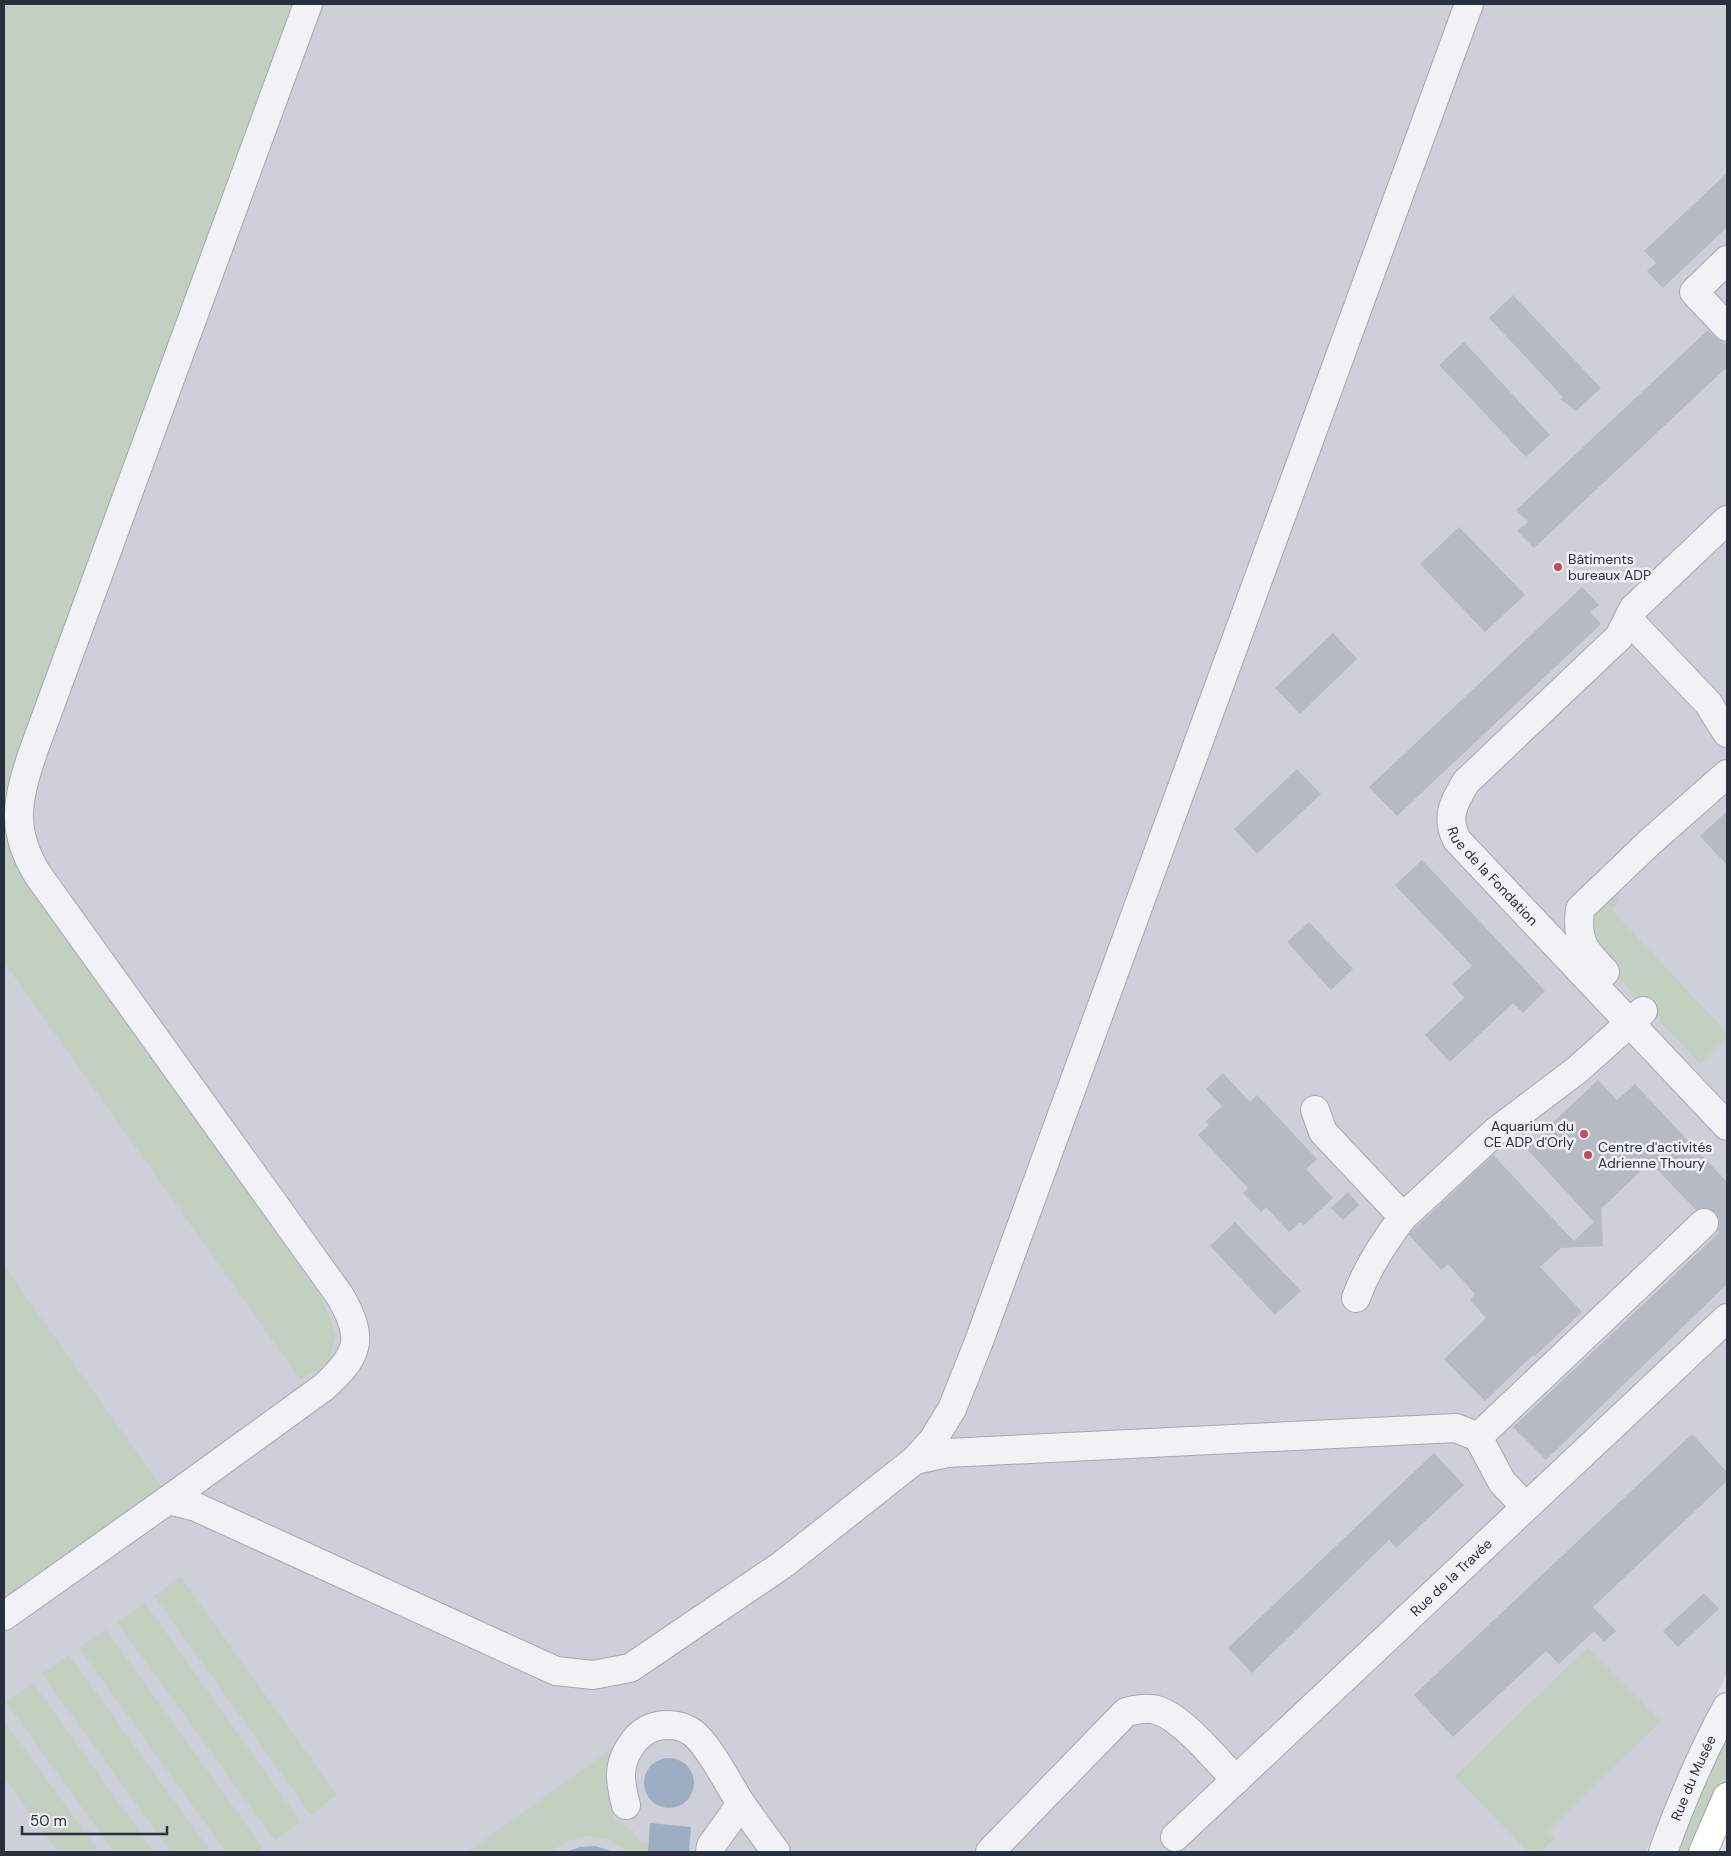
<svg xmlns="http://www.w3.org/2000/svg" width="1731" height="1856" font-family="'DM Sans',sans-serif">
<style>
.built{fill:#cdd0d8}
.green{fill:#c3cfc1}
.water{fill:#9dadc3}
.building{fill:#b6bac2}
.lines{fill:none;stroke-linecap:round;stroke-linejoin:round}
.minor-casing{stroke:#a5a8b0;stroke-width:30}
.major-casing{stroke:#9fa5b1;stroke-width:30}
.minor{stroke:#f1f2f5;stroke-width:28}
.major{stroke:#fff;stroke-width:28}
.poi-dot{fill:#bf5058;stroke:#eef0f4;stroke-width:2}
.labels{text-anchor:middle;stroke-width:5;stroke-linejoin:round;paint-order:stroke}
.poi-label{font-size:14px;fill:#292f3c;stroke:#eef0f4;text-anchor:start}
.street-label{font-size:14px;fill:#292f3c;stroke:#eef0f4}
</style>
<rect width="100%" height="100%" fill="#dfe1e6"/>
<path class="built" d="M4,4H1727V1674L1694,1739L1646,1852H4Z"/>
<g class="green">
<path d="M4,4H297L4,800Z"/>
<path d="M6,838L14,856L322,1299L336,1334L329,1363L300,1379L4,962V840Z"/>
<path d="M1611,894L1618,899V902L1611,909L1727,1033V1037L1700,1064L1594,951L1584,924Z"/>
<path d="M4,1266L165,1492L4,1601Z"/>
<path d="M181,1577L337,1795L311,1815L154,1596Z"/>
<path d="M145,1603L301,1822L275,1841L117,1622Z"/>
<path d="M106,1629L263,1848L256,1852H226L79,1648Z"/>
<path d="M1588,1647L1661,1721L1548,1832L1555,1838L1541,1852H1528L1455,1776Z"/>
<path d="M69,1655L211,1852H171L42,1674Z"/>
<path d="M33,1683L154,1852H114L6,1702Z"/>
<path d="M4,1720L99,1852H58L4,1777Z"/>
<path d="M1727,1728V1780L1696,1852H1673Z"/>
<path d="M625,1737L612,1803L614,1820L634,1831L639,1842L648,1844V1852H628L606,1839L587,1836L569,1841L549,1852H467L604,1754Z"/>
</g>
<g class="water">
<circle cx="669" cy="1783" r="25"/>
<path d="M650,1823L691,1827L689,1852H648Z"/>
<path d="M596,1846L613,1852H565L580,1847Z"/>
</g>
<g class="building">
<path d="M1727,173V227L1663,288L1647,271L1656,263L1644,251Z"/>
<path d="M1513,295L1601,388L1576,411L1560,399L1563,397L1489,318Z"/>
<path d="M1708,330L1716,338L1727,345V367L1534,548L1517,531L1528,522L1516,510Z"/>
<path d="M1464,342L1550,435L1526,457L1439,365Z"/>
<path d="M1459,527L1525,595L1485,632L1420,564Z"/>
<path d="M1582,587L1599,605L1590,612L1601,624L1397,816L1369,787Z"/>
<path d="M1333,633L1357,659L1300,714L1275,688Z"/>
<path d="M1297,769L1321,794L1257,854L1234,829Z"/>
<path d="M1727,811V865L1700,836Z"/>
<path d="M1422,860L1545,991L1523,1013L1513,1003L1450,1062L1425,1035L1464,998L1452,984L1472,966L1395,885Z"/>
<path d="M1309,922L1353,969L1331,990L1287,942Z"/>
<path d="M1223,1073L1250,1102L1257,1095L1317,1159L1306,1169L1333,1198L1304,1225L1300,1222L1289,1232L1266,1207L1261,1212L1243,1193L1248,1188L1198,1135L1209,1125L1206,1121L1222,1106L1206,1089Z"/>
<path d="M1598,1080L1617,1100L1635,1084L1727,1182V1284L1546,1460L1513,1427L1719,1233L1717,1231L1719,1227V1220L1716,1213L1708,1208H1701L1696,1210L1650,1162L1601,1209L1603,1246L1561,1248L1540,1267L1582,1312L1535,1356L1533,1355L1485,1401L1444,1359L1486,1318L1470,1300L1475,1294L1448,1264L1441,1270L1409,1235L1415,1228L1493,1155L1574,1241L1594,1222L1526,1148Z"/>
<path d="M1348,1192L1359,1205L1343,1220L1331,1208Z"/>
<path d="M1235,1222L1301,1291L1275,1315L1210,1246Z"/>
<path d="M1692,1434L1727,1472V1481L1593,1607L1616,1631L1604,1642L1594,1631L1559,1664L1546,1651L1453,1737L1414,1695Z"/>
<path d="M1434,1453L1464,1485L1396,1548L1389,1540L1252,1673L1228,1648Z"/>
<path d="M1704,1593L1719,1609L1678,1647L1663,1631Z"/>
</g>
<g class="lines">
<defs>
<g id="minor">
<path d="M1727,260L1694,292L1727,327"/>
<path id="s1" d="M1727,520L1633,609L1619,637L1466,782C1454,802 1445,817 1457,840L1727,1126"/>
<path d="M1629,620L1708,703L1727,733"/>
<path d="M1605,972C1584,950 1576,941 1580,909L1651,841L1727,774"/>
<path d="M1315,1110L1323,1132L1403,1217L1495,1132L1577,1070L1643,1011"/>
<path d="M1356,1298C1367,1268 1383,1243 1403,1217"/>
<path d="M1478,1437L1704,1223"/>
<path d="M915,1460L947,1453L1456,1428L1478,1437L1502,1482L1525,1506"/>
<path d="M168,1500L324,1387C359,1355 365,1339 340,1296L38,875C10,830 17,800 33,752L308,4"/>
<path d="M4,1616L168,1500L196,1507L556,1671L593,1675L630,1668L782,1565L915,1460L933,1440L952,1409L978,1344L1469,4"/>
<path d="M626,1805C619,1779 617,1762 635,1740C649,1723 675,1720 693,1733C708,1744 729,1785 740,1802C752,1819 764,1836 776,1852"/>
<path id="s2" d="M1175,1837L1727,1318"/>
<path d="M710,1852L711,1846L741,1804"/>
<path d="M990,1852L1126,1712C1135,1710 1147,1707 1157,1710C1183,1718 1216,1760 1236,1780"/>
<path id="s3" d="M1663,1852C1681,1802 1702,1753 1727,1707"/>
</g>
<path id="major" d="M1703,1852L1727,1797"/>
</defs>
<use href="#minor" class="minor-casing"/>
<use href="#major" class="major-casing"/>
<use href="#minor" class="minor"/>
<use href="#major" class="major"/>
</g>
<g class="poi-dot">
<circle cx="1558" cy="567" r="5"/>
<circle cx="1584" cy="1134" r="5"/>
<circle cx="1588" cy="1155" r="5"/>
</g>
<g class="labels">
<g class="poi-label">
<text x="1568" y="564">Bâtiments<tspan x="1568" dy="16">bureaux ADP</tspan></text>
<text x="1574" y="1131" text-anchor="end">Aquarium du<tspan x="1574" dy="16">CE ADP d'Orly</tspan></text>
<text x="1598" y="1152">Centre d'activités<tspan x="1598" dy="16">Adrienne Thoury</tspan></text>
</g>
<g class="street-label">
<text dy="5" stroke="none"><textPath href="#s1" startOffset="484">Rue de la Fondation</textPath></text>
<text dy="5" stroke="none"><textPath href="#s2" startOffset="379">Rue de la Travée</textPath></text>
<text dy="5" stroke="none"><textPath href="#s3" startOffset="80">Rue du Musée</textPath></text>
</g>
</g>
<rect width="1731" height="1856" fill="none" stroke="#292f3c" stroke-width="10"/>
<path d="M22 1826v8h145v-8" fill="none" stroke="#292f3c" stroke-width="2.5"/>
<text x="30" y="1826" font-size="15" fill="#292f3c" stroke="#eef0f4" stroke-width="4" paint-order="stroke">50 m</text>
</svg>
